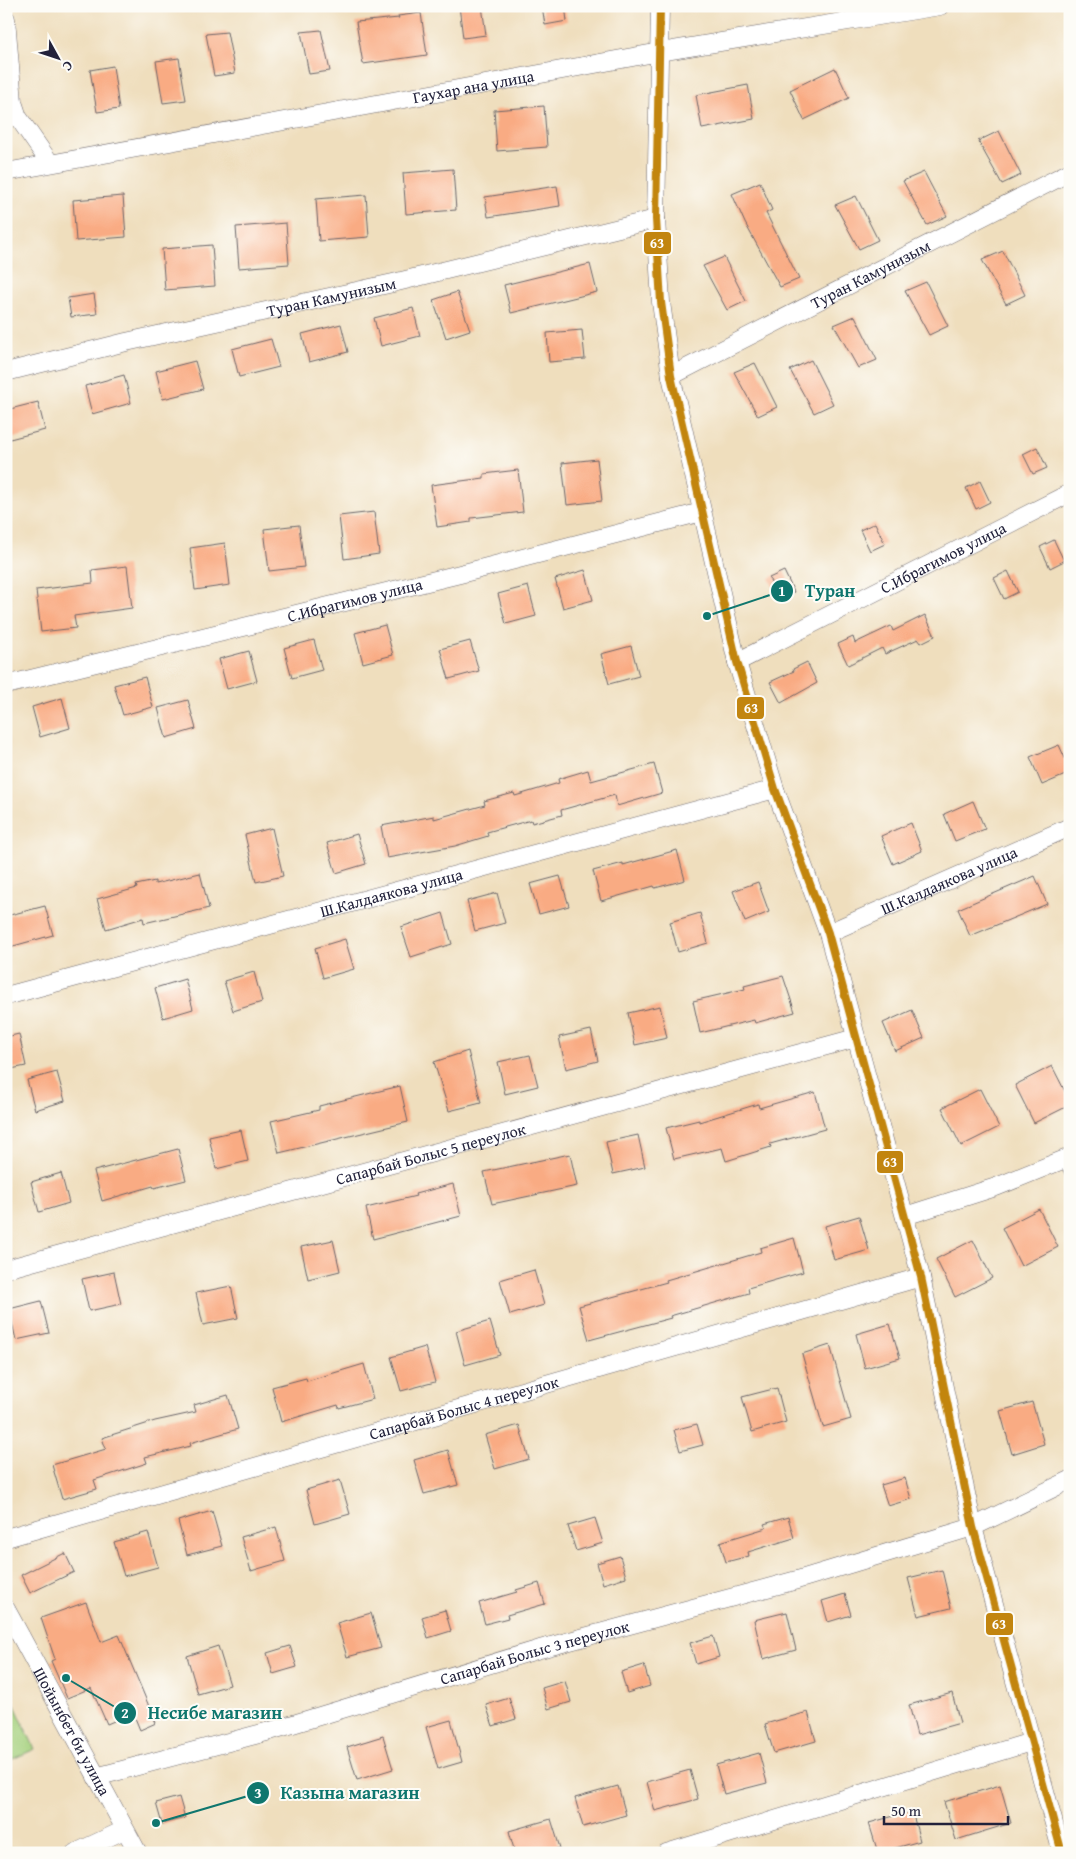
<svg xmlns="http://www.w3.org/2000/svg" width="1076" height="1859" font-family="'Gentium Book Plus',serif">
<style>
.green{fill:#a4d07d;stroke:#63795c}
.building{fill:#f9ab83}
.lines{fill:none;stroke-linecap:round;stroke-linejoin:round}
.service-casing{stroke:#6a6468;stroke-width:11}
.minor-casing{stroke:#6a6468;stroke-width:19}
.service{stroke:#fff;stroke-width:9}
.minor{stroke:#fff;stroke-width:18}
.bus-1-casing{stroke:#fdfcf7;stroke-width:11}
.bus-1{stroke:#c2850f;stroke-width:8}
.labels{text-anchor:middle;stroke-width:4;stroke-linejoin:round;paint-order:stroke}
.street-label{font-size:16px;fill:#22223b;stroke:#fdfcf7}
.leader{fill:none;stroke:#0f766e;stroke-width:2}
.callout-dot{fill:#0f766e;stroke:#fdfcf7;stroke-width:2}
.mark-label{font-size:15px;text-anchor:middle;font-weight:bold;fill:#fff}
.callout-label{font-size:18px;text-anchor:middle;font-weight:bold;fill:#0f766e;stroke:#fdfcf7;stroke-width:4;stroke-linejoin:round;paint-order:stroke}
.line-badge{stroke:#fdfcf7;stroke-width:2}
.badge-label{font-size:14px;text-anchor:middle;font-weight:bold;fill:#fff}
</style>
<rect width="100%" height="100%" fill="#fdfcf7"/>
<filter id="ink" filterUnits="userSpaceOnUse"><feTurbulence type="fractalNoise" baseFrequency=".02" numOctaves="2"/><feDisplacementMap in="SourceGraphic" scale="10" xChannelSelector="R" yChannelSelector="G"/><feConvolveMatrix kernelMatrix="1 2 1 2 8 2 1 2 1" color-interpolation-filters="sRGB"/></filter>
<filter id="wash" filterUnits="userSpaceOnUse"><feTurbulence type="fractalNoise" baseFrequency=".0096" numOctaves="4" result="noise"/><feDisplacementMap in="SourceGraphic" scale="20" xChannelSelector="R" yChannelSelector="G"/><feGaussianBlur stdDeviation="1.12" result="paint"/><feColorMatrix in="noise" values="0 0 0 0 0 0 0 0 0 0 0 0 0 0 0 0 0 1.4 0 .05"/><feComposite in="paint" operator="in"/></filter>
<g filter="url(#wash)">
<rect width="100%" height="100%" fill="#efdebd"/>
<path class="green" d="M6,1686L35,1749L6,1762Z"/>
<g id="blocks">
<g class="building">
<path d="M459,6H482L486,35L463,38Z"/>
<path d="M542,6H565L567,21L545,25Z"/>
<path d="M421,13L427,55L363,64L356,22L399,18L398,16Z"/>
<path d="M321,30L330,71L309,74L301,32Z"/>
<path d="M227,32L235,73L214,76L206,34Z"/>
<path d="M179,58L186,100L163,103L156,61Z"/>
<path d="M113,66L119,109L97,112L90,70Z"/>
<path d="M835,68L849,98L804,120L790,90Z"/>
<path d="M748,85L754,119L702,129L696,95Z"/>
<path d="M544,106L547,147L497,151L494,110Z"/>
<path d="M999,131L1021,175L1002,184L978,141Z"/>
<path d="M453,169L456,210L406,214L403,173Z"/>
<path d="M924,172L947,216L927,225L903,181Z"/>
<path d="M760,182L772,210L766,213L799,279L780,287L745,223L732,194Z"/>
<path d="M557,186L560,206L488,217L485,197Z"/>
<path d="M366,195L369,237L319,241L316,199Z"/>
<path d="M123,196L126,237L76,241L73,200Z"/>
<path d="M856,196L878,240L859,249L835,205Z"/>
<path d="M286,223L289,264L239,268L236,227Z"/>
<path d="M212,245L215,286L165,290L162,249Z"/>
<path d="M1003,251L1025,295L1006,304L982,260Z"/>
<path d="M724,257L746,301L727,310L703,266Z"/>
<path d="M590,264L597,292L511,313L504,285Z"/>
<path d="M926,282L948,326L929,335L905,291Z"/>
<path d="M457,292L470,330L446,338L433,300Z"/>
<path d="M94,294L97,314L71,317L68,298Z"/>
<path d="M413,308L420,336L381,346L374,318Z"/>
<path d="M855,316L877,360L858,368L834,325Z"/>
<path d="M341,324L348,352L309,362L302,334Z"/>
<path d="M582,330L585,359L549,362L547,333Z"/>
<path d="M271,339L279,367L239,377L232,349Z"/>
<path d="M811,360L833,404L814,413L790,370Z"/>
<path d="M195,361L203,389L163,399L156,371Z"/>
<path d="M755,363L777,407L758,416L734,372Z"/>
<path d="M124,375L131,403L92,414L85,386Z"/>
<path d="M38,402L45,430L6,440V410Z"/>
<path d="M1037,447L1047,468L1033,474L1023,454Z"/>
<path d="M597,459L602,501L567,505L562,463Z"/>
<path d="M518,470L523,512L471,518V522L437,527L431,485L484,478V474Z"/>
<path d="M980,481L990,502L976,509L966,488Z"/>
<path d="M374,512L379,554L344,559L339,516Z"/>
<path d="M875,523L885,544L870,551L860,530Z"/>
<path d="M299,525L304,567L269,571L264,529Z"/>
<path d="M1054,540L1064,561L1050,568L1040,547Z"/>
<path d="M225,543L230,585L195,590L190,548Z"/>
<path d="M127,566L132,608L74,616L76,628L41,632L36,590L93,583L92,570Z"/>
<path d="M585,570L593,600L563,608L555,579Z"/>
<path d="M784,571L794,592L779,599L769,578Z"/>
<path d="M1008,571L1018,592L1004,599L994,578Z"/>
<path d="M528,586L536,616L506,624L498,594Z"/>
<path d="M925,615L935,636L921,643L918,639L885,654L882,648L848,665L838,644L853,637L855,643L891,626L893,631Z"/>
<path d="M385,625L393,655L363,663L355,633Z"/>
<path d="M314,640L322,670L292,678L284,648Z"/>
<path d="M470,641L479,671L449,679L440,649Z"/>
<path d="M631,646L639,676L609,684L601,654Z"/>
<path d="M249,651L257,681L227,689L219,659Z"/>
<path d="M807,662L817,683L781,703L770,682L794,671L793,669Z"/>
<path d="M145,677L153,707L123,715L114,685Z"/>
<path d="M62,698L70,728L40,737L32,707Z"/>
<path d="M188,700L196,729L166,738L158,708Z"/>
<path d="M1059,745L1070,769V773L1042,785L1030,757Z"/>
<path d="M654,764L662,793L617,806L615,795L561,810L562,815L532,823L531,820L487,832L488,836L455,846L387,858L381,826L434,816V819L485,805L484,801L514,793L515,796L559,783L558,779L588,770L591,781Z"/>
<path d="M973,801L985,829L955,841L944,814Z"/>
<path d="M911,823L922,851L893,864L881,836Z"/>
<path d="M272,828L283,876L256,882L245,835Z"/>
<path d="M357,834L366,864L336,873L327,843Z"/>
<path d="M677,850L685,880L655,888L654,886L601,901L593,871L623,863V865Z"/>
<path d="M200,873L209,908L144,923L143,918L106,929L97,899L137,888L136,885L155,881V884Z"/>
<path d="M560,876L569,906L539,914L530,884Z"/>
<path d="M1035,876L1047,904L970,936L958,909Z"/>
<path d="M758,882L769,912L745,922L733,891Z"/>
<path d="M497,893L505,923L475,931L467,901Z"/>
<path d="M45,906L53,935L6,948V916Z"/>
<path d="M443,913L452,944L411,957L401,927Z"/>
<path d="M700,913L708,943L678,952L670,922Z"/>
<path d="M345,939L354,969L323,978L315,948Z"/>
<path d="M254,972L262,1002L233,1011L224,981Z"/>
<path d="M783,976L795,1012L755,1023L754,1020L700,1033L693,1001L745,989L744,986Z"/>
<path d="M185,979L193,1009L163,1018L155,988Z"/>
<path d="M660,1006L667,1038L635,1045L628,1013Z"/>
<path d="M912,1010L924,1038L895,1051L883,1023Z"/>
<path d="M591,1030L598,1061L566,1069L559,1037Z"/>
<path d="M19,1034L26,1066L6,1070V1037Z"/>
<path d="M468,1051L481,1103L449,1111L434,1062Z"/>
<path d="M530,1055L538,1086L505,1094L498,1062Z"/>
<path d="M1052,1066L1070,1101V1105L1034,1123L1015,1085Z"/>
<path d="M57,1072L65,1101L35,1110L27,1080Z"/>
<path d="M400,1086L408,1122L279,1153L271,1121L319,1110V1106Z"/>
<path d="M980,1089L999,1127L961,1146L942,1108Z"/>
<path d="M815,1092L825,1129L770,1144L771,1147L726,1161L722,1148L674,1159L666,1128L699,1120V1122L758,1104L759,1108Z"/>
<path d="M241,1130L248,1161L216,1169L209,1137Z"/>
<path d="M638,1135L645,1167L613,1174L606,1142Z"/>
<path d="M178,1149L186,1180L154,1188L153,1186L102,1201L94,1171Z"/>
<path d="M570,1154L577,1186L492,1204L484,1172Z"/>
<path d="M61,1173L69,1203L39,1212L31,1182Z"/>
<path d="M453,1184L461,1216L373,1239L366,1208L416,1196L415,1194Z"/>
<path d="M1039,1209L1058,1247L1021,1266L1002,1228Z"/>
<path d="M859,1216L869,1250L834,1260L825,1226Z"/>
<path d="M794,1238L803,1272L748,1288L749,1293L670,1316L671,1318L589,1340L579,1306L667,1282L666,1280L761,1252L760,1248Z"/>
<path d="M333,1240L340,1271L308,1279L301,1247Z"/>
<path d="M973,1240L992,1278L955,1297L936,1259Z"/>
<path d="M534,1270L544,1305L510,1315L500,1280Z"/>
<path d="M114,1272L121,1304L89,1311L82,1279Z"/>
<path d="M231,1286L238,1318L203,1325L196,1293Z"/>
<path d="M41,1301L49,1333L16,1340L9,1309Z"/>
<path d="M490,1321L500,1355L465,1365L456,1331Z"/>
<path d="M890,1324L900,1358L865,1368L856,1334Z"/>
<path d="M830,1345L851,1419L823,1427L802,1354Z"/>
<path d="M425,1347L435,1382L401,1391L391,1357Z"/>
<path d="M364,1364L373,1399L339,1408L338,1405L281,1422L272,1387L306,1378L307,1381Z"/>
<path d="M777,1388L786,1422L752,1432L742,1397Z"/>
<path d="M228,1395L238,1429L190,1443L191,1446L145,1457L147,1463L94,1480L97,1489L62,1499L52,1465L106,1449L102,1438L155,1421L196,1412L194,1405Z"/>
<path d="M1032,1402L1044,1444L1012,1454L1000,1411Z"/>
<path d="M697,1424L703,1445L680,1451L674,1430Z"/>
<path d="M519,1425L529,1459L495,1469L485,1435Z"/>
<path d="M448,1450L458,1485L424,1494L414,1460Z"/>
<path d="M905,1478L911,1499L888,1506L881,1485Z"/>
<path d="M340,1480L350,1514L315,1524L306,1490Z"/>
<path d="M212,1511L222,1546L187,1555L178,1521Z"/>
<path d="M788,1517L794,1538L748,1552L749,1556L726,1562L720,1542L766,1528L764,1524Z"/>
<path d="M595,1518L603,1543L576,1551L568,1526Z"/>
<path d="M276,1527L285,1561L251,1571L241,1537Z"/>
<path d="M148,1532L158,1567L124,1576L114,1542Z"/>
<path d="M65,1553L74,1572L30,1593L21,1575Z"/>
<path d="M620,1556L626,1577L603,1584L597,1563Z"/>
<path d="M942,1570L951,1608L918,1616L908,1578Z"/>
<path d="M539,1583L545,1604L507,1615L508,1618L485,1624L479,1603L517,1592L516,1590Z"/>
<path d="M845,1594L851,1615L828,1622L822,1601Z"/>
<path d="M86,1602L101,1642L119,1635L156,1723L140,1730L133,1713L107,1724L91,1688L67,1698L51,1661L55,1659L41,1618Z"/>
<path d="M445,1610L451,1631L428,1638L422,1617Z"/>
<path d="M787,1612L796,1650L763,1659L754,1620Z"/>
<path d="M371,1613L381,1648L347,1657L337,1623Z"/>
<path d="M713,1636L719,1657L696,1664L690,1643Z"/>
<path d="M218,1646L230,1685L198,1694L187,1656Z"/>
<path d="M290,1646L297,1667L273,1674L267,1653Z"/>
<path d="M644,1665L650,1686L627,1693L621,1672Z"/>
<path d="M565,1681L571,1702L548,1709L542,1688Z"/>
<path d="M952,1693L960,1723L917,1735L909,1705Z"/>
<path d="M509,1698L516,1719L493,1726L486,1705Z"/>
<path d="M808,1712L816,1741L774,1753L765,1724Z"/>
<path d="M451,1720L462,1762L438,1769L426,1727Z"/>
<path d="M383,1736L393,1769L357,1780L347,1747Z"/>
<path d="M759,1753L767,1783L724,1794L716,1765Z"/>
<path d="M690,1770L698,1799L655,1811L647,1782Z"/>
<path d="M1000,1785L1011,1823L956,1840L944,1802Z"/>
<path d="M618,1786L626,1815L583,1827L575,1798Z"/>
<path d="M179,1797L185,1818L162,1824L156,1803Z"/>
<path d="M912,1811L920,1841L878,1853L869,1823Z"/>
<path d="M551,1819L560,1848L543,1853H515L509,1831Z"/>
</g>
</g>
</g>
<g filter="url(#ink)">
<use href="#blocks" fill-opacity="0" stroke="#6a6468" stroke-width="1"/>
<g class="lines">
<defs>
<path id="service" d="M1064,1160L1070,1173"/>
<g id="minor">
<path d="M660,6L656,219L661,302L671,376L737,662L775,789L828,933L921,1277L973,1527L1062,1853"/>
<path d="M6,19L13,102L18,117L50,163"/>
<path id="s1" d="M6,172L660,52L940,6"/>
<path id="s2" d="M6,372L126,342L393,283L656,219"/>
<path id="s3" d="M671,376L1070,172"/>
<path id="s4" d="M737,662L1070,493"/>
<path id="s5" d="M6,685L460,574L702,512"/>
<path id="s6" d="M828,933L1070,827"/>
<path id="s7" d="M6,996L775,789"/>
<path d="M905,1216L996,1187L1070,1157"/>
<path id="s8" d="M6,1269L856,1038"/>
<path id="s9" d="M6,1538L921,1277"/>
<path id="s10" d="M6,1609L138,1853"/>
<path id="s11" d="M96,1777L270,1731L540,1649L797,1580L973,1527L1070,1480"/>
<path d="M75,1853L124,1830"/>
<path d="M666,1853L1031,1742"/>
</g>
</defs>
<use href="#service" class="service-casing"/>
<use href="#minor" class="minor-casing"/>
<use href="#service" class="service"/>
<use href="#minor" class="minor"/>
<defs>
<path id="bus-1" d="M660,6L656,219L661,302L671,376L737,662L775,789L828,933L921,1277L973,1527L1062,1853"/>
</defs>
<use href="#bus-1" class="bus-1-casing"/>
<use href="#bus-1" class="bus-1"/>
</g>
</g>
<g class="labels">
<g class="street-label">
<text dy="6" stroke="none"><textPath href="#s1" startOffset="475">Гаухар ана улица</textPath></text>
<text dy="6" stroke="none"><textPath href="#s3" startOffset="224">Туран Камунизым</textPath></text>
<text dy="6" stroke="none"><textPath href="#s2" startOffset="334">Туран Камунизым</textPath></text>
<text dy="6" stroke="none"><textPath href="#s4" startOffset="231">С.Ибрагимов улица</textPath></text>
<text dy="6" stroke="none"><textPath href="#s5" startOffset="359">С.Ибрагимов улица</textPath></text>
<text dy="6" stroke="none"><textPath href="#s6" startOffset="132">Ш.Калдаякова улица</textPath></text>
<text dy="6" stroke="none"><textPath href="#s7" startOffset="399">Ш.Калдаякова улица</textPath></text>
<text dy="6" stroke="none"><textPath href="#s8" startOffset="440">Сапарбай Болыс 5 переулок</textPath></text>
<text dy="6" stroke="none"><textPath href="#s9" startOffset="476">Сапарбай Болыс 4 переулок</textPath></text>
<text dy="6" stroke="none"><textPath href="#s11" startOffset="456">Сапарбай Болыс 3 переулок</textPath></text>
<text dy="6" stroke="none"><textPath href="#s10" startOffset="139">Шойынбет би улица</textPath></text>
</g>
</g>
<path class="leader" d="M707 616L782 591M66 1678L125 1713M156 1823L258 1793"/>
<g class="callout-dot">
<circle cx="707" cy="616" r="5"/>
<circle cx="66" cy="1678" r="5"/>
<circle cx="156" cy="1823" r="5"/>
<circle cx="782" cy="591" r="12"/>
<circle cx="125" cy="1713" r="12"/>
<circle cx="258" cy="1793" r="12"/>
</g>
<g class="mark-label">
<text x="782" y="596">1</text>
<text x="125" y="1718">2</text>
<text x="258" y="1798">3</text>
</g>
<g class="callout-label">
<text x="830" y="597">Туран</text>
<text x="215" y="1719">Несибе магазин</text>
<text x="350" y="1799">Казына магазин</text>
</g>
<g class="line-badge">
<rect x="643" y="231" width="29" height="24" rx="5" fill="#c2850f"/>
<rect x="736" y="696" width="29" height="24" rx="5" fill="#c2850f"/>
<rect x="876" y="1150" width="28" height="24" rx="5" fill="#c2850f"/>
<rect x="985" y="1612" width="29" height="24" rx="5" fill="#c2850f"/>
</g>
<g class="badge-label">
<text x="657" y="248">63</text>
<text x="751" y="713">63</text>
<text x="890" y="1167">63</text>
<text x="999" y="1629">63</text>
</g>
<rect width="1076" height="1859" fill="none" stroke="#fdfcf7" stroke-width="25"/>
<g transform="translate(58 58) rotate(130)" stroke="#fdfcf7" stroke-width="4" paint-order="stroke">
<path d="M0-4L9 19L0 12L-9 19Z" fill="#22223b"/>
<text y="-8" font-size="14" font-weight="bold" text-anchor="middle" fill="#22223b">С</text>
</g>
<path d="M884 1816v8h124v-8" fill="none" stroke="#22223b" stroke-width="2.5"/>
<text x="891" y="1816" font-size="15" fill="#22223b" stroke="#fdfcf7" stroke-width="4" paint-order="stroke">50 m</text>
</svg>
